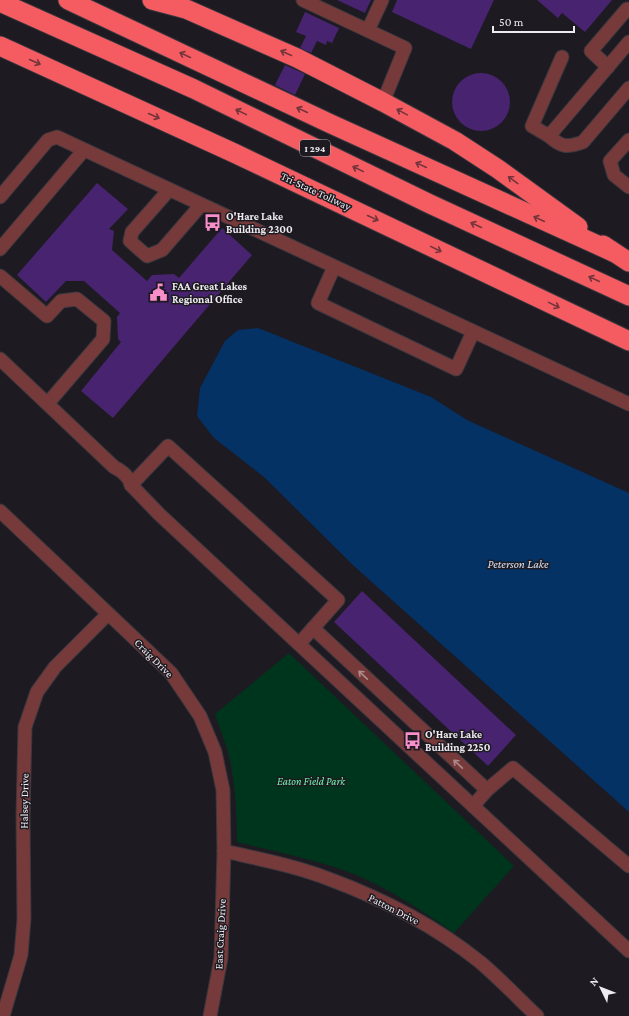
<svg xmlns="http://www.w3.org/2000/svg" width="629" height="1016" font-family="'Crimson Pro',serif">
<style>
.green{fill:#00351d}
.water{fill:#043265}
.building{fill:#472370}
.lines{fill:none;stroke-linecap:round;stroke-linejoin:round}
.minor-casing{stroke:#3a373e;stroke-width:15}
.highway-casing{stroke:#3a373e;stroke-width:21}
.minor{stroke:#773a3a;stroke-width:13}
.highway{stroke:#f45c62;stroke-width:19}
.oneway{stroke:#73343b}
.oneway2{stroke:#ac8a8c}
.labels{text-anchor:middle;stroke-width:3;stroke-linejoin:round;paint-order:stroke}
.shield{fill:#1d1a21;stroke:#afacb2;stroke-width:1}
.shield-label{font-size:10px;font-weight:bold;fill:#edebf0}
.street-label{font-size:11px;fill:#edebf0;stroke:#1d1a21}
.poi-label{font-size:11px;font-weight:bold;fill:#edebf0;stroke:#1d1a21;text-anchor:start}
.park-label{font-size:11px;font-style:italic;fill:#71f8af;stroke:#1d1a21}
.water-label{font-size:12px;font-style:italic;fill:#d4e2f6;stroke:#1d1a21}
</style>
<rect width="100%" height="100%" fill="#1d1a21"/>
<path class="green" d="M289,653L514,866L454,933C417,907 378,881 334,867C303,857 269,850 237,842C237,812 235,781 228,752C224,739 219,726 215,714Z"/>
<path class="water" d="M258,328L431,397L467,420L629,493V812L354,566L264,477L214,438L197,416L200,388L225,341L238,330Z"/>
<g class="building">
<path d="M337,0H371L365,13Z"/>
<path d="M397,0H494L471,49L392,12Z"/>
<path d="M537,0H612L585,32L562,13L558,18Z"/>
<path d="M305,12L339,28L332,43L327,41L326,45L317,41L311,53L300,48L306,36L296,32Z"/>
<path d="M285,65L305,74L295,95L275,85Z"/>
<circle cx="481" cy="102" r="29"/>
<path d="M97,183L128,209L109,229L114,231L112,250L147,281L152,275L174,274L179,278L222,228L252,255L113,418L81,391L121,342L118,339L117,317L120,313L84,281H66L46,302L17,275Z"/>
<path d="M362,591L516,735L488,766L334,622Z"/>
</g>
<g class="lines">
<defs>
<g id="minor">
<path d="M303,0L405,48L383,102"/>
<path d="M368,30L382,0"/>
<path d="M629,42L549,136C561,147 567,148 583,142L629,88"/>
<path d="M608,67L591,51L627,9L629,11"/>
<path d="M549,136L532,126L562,57"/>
<path d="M629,140L610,161L614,175L629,187"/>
<path d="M169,190L132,232L130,241L147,256L162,250L201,205"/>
<path d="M0,197L48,140L57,137L629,404"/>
<path d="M0,249L84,150"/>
<path d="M334,267L318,303L456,369L473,332"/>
<path d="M0,276L47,316L61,301L77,299L104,321L103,339L48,403"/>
<path d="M0,359L114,467C122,471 129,476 131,485L159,514L629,951"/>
<path d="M131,485L168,446L338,600L299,644"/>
<path d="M0,511L171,673L200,716L215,752L223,790L224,851L221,958L210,1016"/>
<path d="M313,628L487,790"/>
<path d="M473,806L487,790L513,768L629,866"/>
<path d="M224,851C259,859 296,866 329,879C383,899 435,926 480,962C500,979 518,998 537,1016"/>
<path d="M3,1016L21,955L24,919L23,816L25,727L37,692L55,667L108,614"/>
</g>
<g id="highway">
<path d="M68,0L331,124L613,252"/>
<path d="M152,0L186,9L297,58L383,102L455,141L498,169L578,227"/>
<path d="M0,2L194,89L430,204L629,296"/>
<path d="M0,46L234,153L629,341"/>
<path d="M603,245L629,262"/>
</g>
</defs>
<use href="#minor" class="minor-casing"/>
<use href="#highway" class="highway-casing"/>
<use href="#minor" class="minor"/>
<use href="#highway" class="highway"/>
</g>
<defs><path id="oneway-shaft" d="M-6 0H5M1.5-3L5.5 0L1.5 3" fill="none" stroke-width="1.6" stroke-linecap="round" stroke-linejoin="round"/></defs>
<g class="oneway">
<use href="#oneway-shaft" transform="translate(286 53) rotate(-156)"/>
<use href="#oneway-shaft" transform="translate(185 55) rotate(-155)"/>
<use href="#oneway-shaft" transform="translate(35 62) rotate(24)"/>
<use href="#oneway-shaft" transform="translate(302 110) rotate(-155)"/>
<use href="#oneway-shaft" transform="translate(241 112) rotate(-154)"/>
<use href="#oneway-shaft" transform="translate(402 112) rotate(-151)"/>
<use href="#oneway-shaft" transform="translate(154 116) rotate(24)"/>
<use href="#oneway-shaft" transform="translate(421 165) rotate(-155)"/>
<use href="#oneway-shaft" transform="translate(358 169) rotate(-154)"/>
<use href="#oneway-shaft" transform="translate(513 180) rotate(-144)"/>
<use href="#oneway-shaft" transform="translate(373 218) rotate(25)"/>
<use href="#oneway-shaft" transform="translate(539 219) rotate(-155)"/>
<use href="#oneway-shaft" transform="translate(476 225) rotate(-155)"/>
<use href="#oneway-shaft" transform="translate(436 249) rotate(26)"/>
<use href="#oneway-shaft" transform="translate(594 279) rotate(-155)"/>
<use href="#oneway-shaft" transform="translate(554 305) rotate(26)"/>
</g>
<g class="oneway2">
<use href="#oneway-shaft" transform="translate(363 675) rotate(-137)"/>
<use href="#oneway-shaft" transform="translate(458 764) rotate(-137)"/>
</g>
<defs>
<symbol id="bus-bare" viewBox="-9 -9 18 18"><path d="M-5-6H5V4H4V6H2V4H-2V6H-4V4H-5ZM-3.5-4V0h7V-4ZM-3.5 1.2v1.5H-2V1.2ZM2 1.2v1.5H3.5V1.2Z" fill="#f98fca" stroke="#1d1a21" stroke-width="2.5" paint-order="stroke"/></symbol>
<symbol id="civic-bare" viewBox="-9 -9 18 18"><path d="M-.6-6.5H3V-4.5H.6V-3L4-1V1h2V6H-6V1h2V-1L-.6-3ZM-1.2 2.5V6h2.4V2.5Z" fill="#f98fca" stroke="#1d1a21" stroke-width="2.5" paint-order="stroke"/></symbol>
</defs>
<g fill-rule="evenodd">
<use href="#bus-bare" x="200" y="210" width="25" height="25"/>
<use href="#civic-bare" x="146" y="280" width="25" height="25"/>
<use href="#bus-bare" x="400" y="728" width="25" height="25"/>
</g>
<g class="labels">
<rect class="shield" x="300" y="140" width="30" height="16" rx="3"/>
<g class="shield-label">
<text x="315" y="152">I 294</text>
</g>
<g class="street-label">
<text transform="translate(316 191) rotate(25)" y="4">Tri-State Tollway</text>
<text transform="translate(154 658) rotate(45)" y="4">Craig Drive</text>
<text transform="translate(24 801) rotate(-89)" y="4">Halsey Drive</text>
<text transform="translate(394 909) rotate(27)" y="4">Patton Drive</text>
<text transform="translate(220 934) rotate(-87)" y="4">East Craig Drive</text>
</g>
<g class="poi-label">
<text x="226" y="220">O'Hare Lake<tspan x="226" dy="13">Building 2300</tspan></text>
<text x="172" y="290">FAA Great Lakes<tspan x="172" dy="13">Regional Office</tspan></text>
<text x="425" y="738">O'Hare Lake<tspan x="425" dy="13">Building 2250</tspan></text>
</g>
<g class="park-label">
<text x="311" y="785">Eaton Field Park</text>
</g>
<g class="water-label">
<text x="518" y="568">Peterson Lake</text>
</g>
</g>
<g transform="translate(601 988) rotate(313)" stroke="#1d1a21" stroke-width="3" paint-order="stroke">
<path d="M0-3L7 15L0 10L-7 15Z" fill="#edebf0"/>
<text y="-6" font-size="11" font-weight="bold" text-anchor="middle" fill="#edebf0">N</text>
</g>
<path d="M493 26v6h81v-6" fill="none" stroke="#edebf0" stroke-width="2"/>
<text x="499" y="26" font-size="12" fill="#edebf0" stroke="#1d1a21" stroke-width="3" paint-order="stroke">50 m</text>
</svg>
